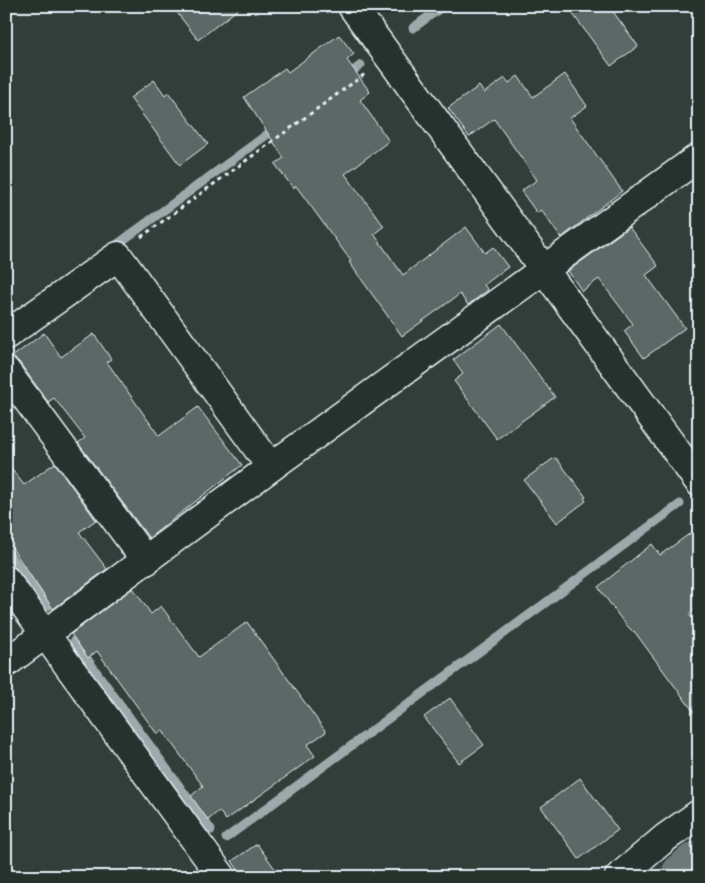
<svg xmlns="http://www.w3.org/2000/svg" width="705" height="883" font-family="'Playpen Sans',sans-serif">
<style>
.lines{fill:none;stroke-linecap:round;stroke-linejoin:round}
.stream{stroke:#9ea9ab;stroke-width:9}
.river{stroke:#6d7978;stroke-width:56}
.building{fill:#5c6865;stroke:#e8f1f8}
.minor-casing{stroke:#e8f1f8;stroke-width:31}
.path{stroke:#e8f1f8;stroke-width:3;stroke-dasharray:4 4;stroke-linecap:butt}
.minor{stroke:#26332d;stroke-width:28}
</style>
<rect width="100%" height="100%" fill="#323e39"/>
<filter id="ink" filterUnits="userSpaceOnUse"><feTurbulence type="fractalNoise" baseFrequency=".02" numOctaves="2"/><feDisplacementMap in="SourceGraphic" scale="10" xChannelSelector="R" yChannelSelector="G"/><feConvolveMatrix kernelMatrix="1 2 1 2 8 2 1 2 1" color-interpolation-filters="sRGB"/></filter>
<g filter="url(#ink)">
<g class="lines">
<g class="stream">
<path d="M413,28L443,6"/>
<path d="M345,77L361,65"/>
<path d="M111,249L276,128"/>
<path d="M6,550L48,606"/>
<path d="M74,641L211,830"/>
<path d="M226,838L680,504"/>
</g>
<path class="river" d="M689,877L699,869"/>
</g>
<g class="building">
<path d="M172,6H242L198,40Z"/>
<path d="M567,6H609L638,46L611,66Z"/>
<path d="M339,35L354,54L347,60L370,92L360,100L389,141L345,174L384,226L374,234L403,275L466,227L485,253L493,247L508,267L484,285L488,290L468,305L460,294L402,336L349,262L351,261L296,186L293,188L275,164L284,158L244,97L285,68L288,72Z"/>
<path d="M565,74L587,106L570,118L622,191L561,238L541,210L537,213L521,191L537,180L494,119L469,137L448,108L479,86L484,93L505,78L509,83L518,76L533,97Z"/>
<path d="M154,80L165,95L168,92L208,144L180,165L130,98Z"/>
<path d="M629,227L658,266L646,275L685,328L644,358L624,331L633,324L599,279L582,291L568,271Z"/>
<path d="M501,324L555,397L497,439L454,381L463,374L453,360Z"/>
<path d="M44,333L61,357L94,334L111,359L107,362L159,436L198,407L242,465L149,538L78,443L85,438L54,398L48,402L19,362L12,357Z"/>
<path d="M554,458L557,459L586,497L584,498L586,501L557,523L524,480Z"/>
<path d="M6,462L24,485L55,463L96,520L79,532L107,569L53,609L6,539Z"/>
<path d="M699,527V606L689,614L699,628V719L634,631L633,632L622,620L598,587L652,544L660,555Z"/>
<path d="M133,588L151,614L161,606L199,657L247,622L326,732L307,745L315,756L226,820L219,811L208,820L191,796L203,786L162,730L157,734L97,651L88,658L71,634Z"/>
<path d="M450,698L484,745L459,763L424,717Z"/>
<path d="M580,778L618,830L579,859L541,807Z"/>
<path d="M257,844L281,877H243L232,861Z"/>
</g>
<g class="lines">
<defs>
<g id="minor">
<path d="M352,6L699,482"/>
<path d="M6,335L118,256L271,467"/>
<path d="M6,371L146,561"/>
<path d="M6,580L222,877"/>
<path d="M6,663L271,467L699,157"/>
<path d="M619,877L665,838L699,814"/>
</g>
</defs>
<use href="#minor" class="minor-casing"/>
<path class="path" d="M141,237L365,74"/>
<use href="#minor" class="minor"/>
</g>
</g>
<rect width="705" height="883" fill="none" stroke="#26332d" stroke-width="25"/>
<rect x="12" y="12" width="680" height="858" fill="none" stroke="#e8f1f8" stroke-width="2" filter="url(#ink)"/>
</svg>
